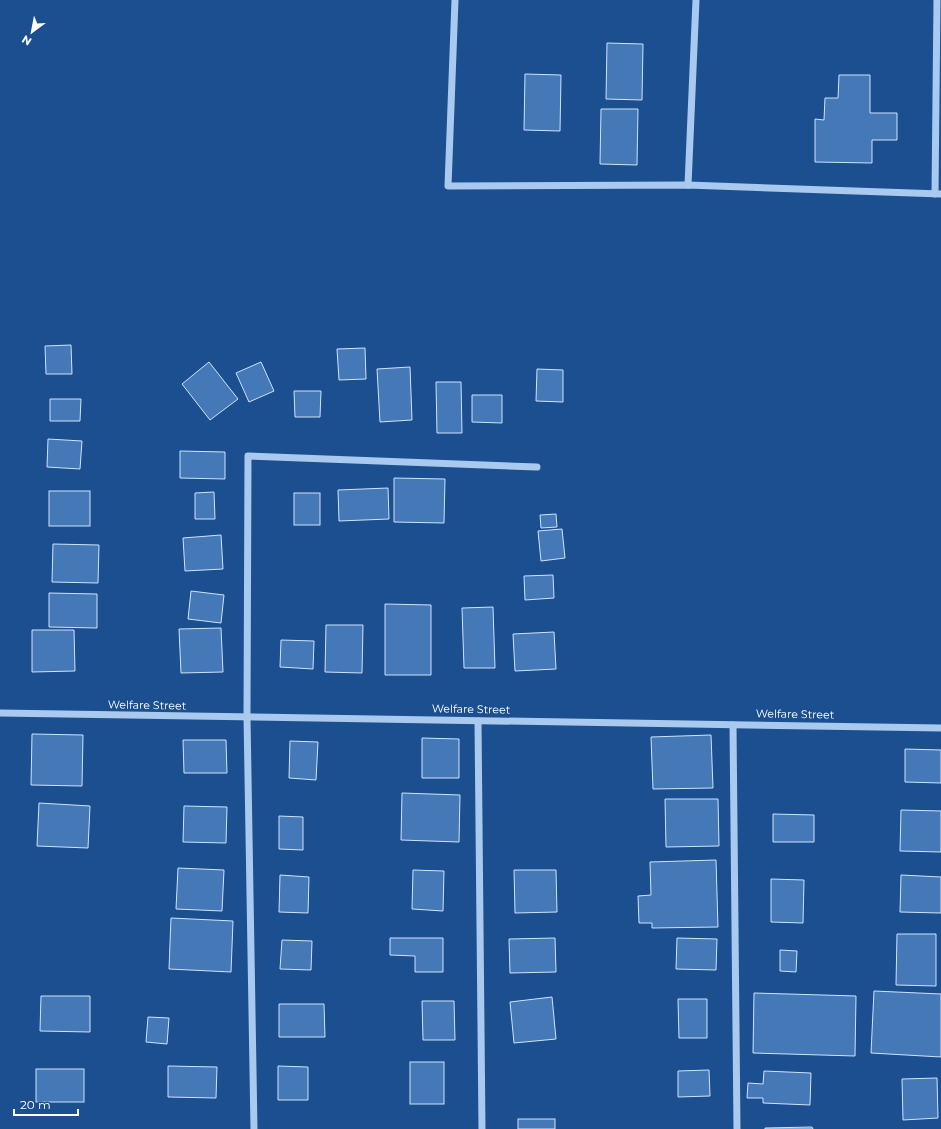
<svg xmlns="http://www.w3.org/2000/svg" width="941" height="1129" font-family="Montserrat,sans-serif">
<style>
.building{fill:#4478b7;stroke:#cfe3fa}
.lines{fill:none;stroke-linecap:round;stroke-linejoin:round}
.minor{stroke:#a9c9ee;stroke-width:7}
.labels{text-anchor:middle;stroke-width:4;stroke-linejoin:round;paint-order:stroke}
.street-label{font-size:11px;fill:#fff;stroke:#1b4f8f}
</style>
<rect width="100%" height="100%" fill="#1b4f8f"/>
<g class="building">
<path d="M607,43L643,44L642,100L606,99Z"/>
<path d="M525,74L561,75L560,131L524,130Z"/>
<path d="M839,75H870V113H897V140H872V163L815,162V119L824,120L825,98H838Z"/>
<path d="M601,109H638L637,165L600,164Z"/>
<path d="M71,345L72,374H46L45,346Z"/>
<path d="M365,348L366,379L339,380L337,349Z"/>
<path d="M209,362L238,399L210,420L182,384Z"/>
<path d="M261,362L274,391L249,402L236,373Z"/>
<path d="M410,367L412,420L380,422L377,369Z"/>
<path d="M537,369L563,370V402L536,401Z"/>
<path d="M436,382H461L462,433H437Z"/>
<path d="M294,391H321L320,417H295Z"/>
<path d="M472,395H502V423L472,422Z"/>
<path d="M50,399H81L80,421H50Z"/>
<path d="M48,439L82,441L80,469L47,467Z"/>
<path d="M180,451L225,452V479L180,478Z"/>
<path d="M394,478L445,479L444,523L394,522Z"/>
<path d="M388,488L389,519L339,521L338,490Z"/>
<rect x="49" y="491" width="41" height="35"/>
<path d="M214,492L215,519H195V493Z"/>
<rect x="294" y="493" width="26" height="32"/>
<path d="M556,514L557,527L541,528L540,515Z"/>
<path d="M562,529L565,558L541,561L538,531Z"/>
<path d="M221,535L223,569L185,571L183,538Z"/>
<path d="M53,544L99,545L98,583L52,582Z"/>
<path d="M553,575L554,598L525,600L524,576Z"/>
<path d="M191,591L224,595L221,623L188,619Z"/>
<path d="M49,593L97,594V628L49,627Z"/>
<path d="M385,604L431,605V675H385Z"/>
<path d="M493,607L495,668H464L462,608Z"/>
<path d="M326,625H363L362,673L325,672Z"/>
<path d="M221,628L223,672L181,673L179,629Z"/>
<path d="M32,630H74L75,671L32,672Z"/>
<path d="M554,632L556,669L515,671L513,634Z"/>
<path d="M281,640L314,641L313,669L280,667Z"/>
<path d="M32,734L83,735L82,786L31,785Z"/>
<path d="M711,735L713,788L653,789L651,737Z"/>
<path d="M422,738L459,739V778H422Z"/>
<path d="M183,740H226L227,773H184Z"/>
<path d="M290,741L318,742L316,780L289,778Z"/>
<path d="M905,749L941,750V783L905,782Z"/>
<path d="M402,793L460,795L459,842L401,840Z"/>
<path d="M665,799H718L719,846L666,847Z"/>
<path d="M39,803L90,806L88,848L37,846Z"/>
<path d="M184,806L227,807L226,843L183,842Z"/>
<path d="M901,810L941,811V852L900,851Z"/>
<path d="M773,814L814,815V842H773Z"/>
<path d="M279,816L303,817V850L279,849Z"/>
<path d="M716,860L718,927L652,928V923H639L638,896L651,895L650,862Z"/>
<path d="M178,868L224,870L222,911L176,909Z"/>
<path d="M413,870L444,871L443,911L412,909Z"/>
<path d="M514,870H556L557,912L515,913Z"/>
<path d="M280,875L309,877L308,913L279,912Z"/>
<path d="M901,875L941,877V913L900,912Z"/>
<path d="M771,879L804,880L803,923L771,922Z"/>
<path d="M171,918L233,921L231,972L169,969Z"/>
<path d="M897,934H936V986L896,985Z"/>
<path d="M390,938H443V972H415V956L390,955Z"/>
<path d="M555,938L556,972L510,973L509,939Z"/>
<path d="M677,938L717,939L716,970L676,969Z"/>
<path d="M282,940L312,941L311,970L280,969Z"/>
<path d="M780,950L797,951L796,972L780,971Z"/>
<path d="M874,991L941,994V1057L871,1053Z"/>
<path d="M754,993L856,996L855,1056L753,1053Z"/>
<path d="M41,996H90V1032L40,1031Z"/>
<path d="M552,997L556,1039L514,1043L510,1002Z"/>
<path d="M678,999H707V1038H679Z"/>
<path d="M422,1001H454L455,1040H423Z"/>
<path d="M279,1004H324L325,1037H279Z"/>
<path d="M148,1017L169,1018L167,1044L146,1042Z"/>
<rect x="410" y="1062" width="34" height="42"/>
<path d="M168,1066L217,1067L216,1098L168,1097Z"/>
<path d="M278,1066L308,1067V1100H278Z"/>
<rect x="36" y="1069" width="48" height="33"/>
<path d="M709,1070L710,1096L678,1097V1071Z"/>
<path d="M764,1071L811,1073L810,1105L763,1103V1098H747L748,1083L763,1084Z"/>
<path d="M937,1078L938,1118L903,1120L902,1079Z"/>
<rect x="518" y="1119" width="37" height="10"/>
<path d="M812,1127L813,1129H765V1128Z"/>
</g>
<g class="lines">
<g class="minor">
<path d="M455,0L448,186L688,185L941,194"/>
<path d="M688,185L696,0"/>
<path d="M935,194L937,0"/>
<path d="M0,713L941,728"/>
<path d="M478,721L482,1129"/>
<path d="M733,725L737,1129"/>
<path d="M254,1129L247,717L248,456L537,467"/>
</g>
</g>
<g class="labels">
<g class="street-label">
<text transform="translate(147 705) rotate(1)" y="4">Welfare Street</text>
<text transform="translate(471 709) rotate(1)" y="4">Welfare Street</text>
<text transform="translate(795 714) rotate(1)" y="4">Welfare Street</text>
</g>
</g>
<g transform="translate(32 32) rotate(212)" stroke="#1b4f8f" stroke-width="3" paint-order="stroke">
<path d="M0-3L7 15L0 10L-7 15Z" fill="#ffffff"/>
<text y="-6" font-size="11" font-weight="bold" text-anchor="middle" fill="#ffffff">N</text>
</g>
<path d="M14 1109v6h64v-6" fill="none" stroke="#ffffff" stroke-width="2"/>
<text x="20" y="1109" font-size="12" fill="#ffffff" stroke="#1b4f8f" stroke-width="3" paint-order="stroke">20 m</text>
</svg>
